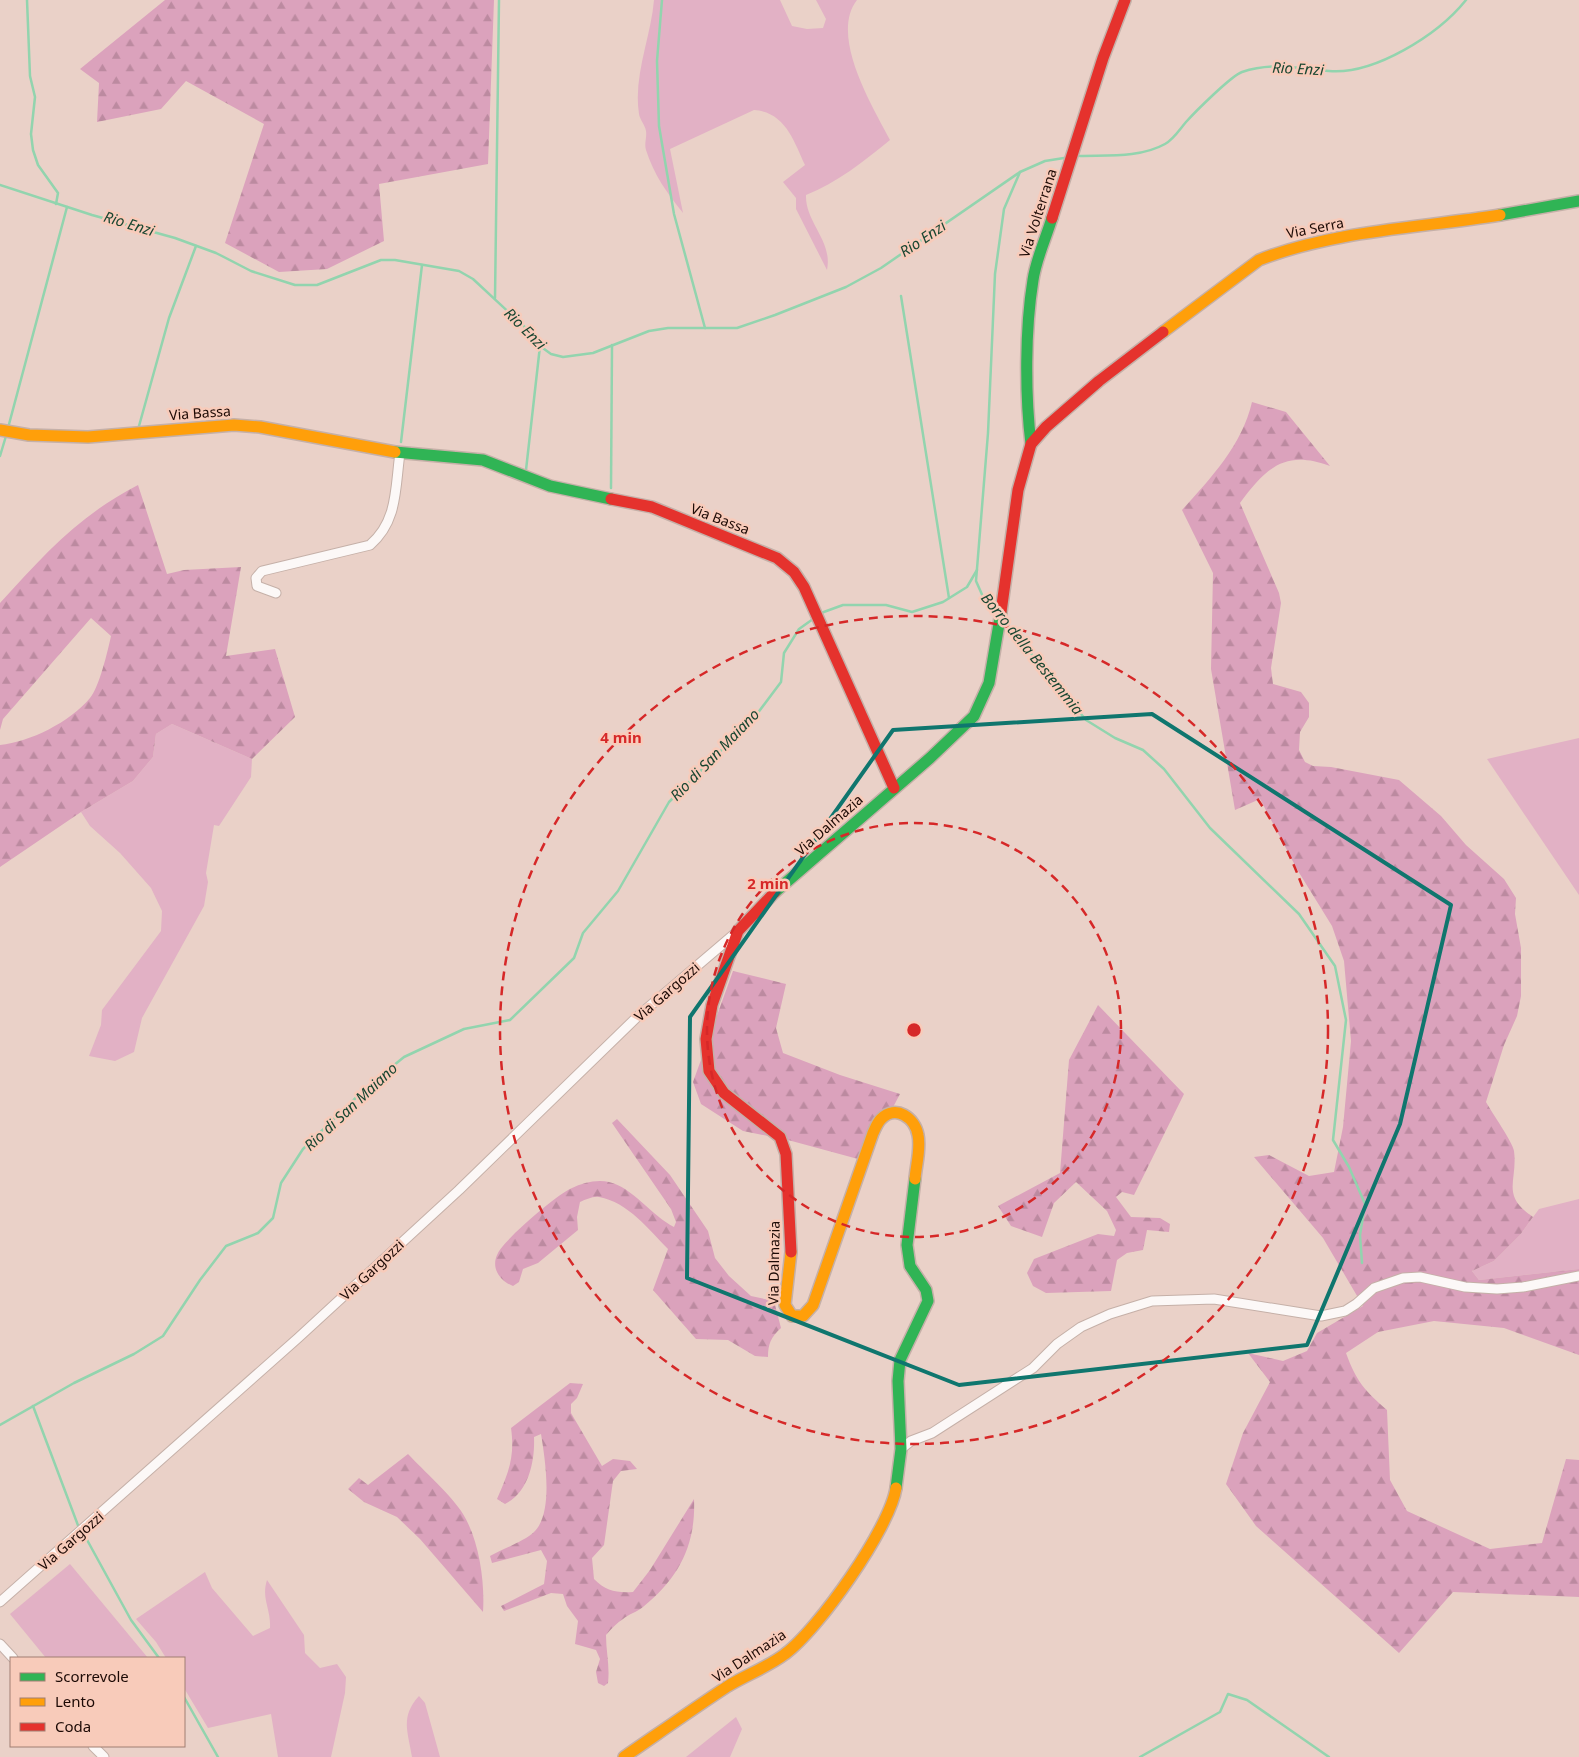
<svg xmlns="http://www.w3.org/2000/svg" width="1579" height="1757" font-family="'Noto Sans',sans-serif">
<style>
.green{fill:#e2b1c5}
.forest{fill:url(#forest-firs)}
.lines{fill:none;stroke-linecap:round;stroke-linejoin:round}
.stream{stroke:#92d4ae;stroke-width:2.5}
.street-casing{stroke:#c5b0a8;stroke-width:11}
.fast-casing{stroke:#c5b0a8;stroke-width:14}
.slow-casing{stroke:#c5b0a8;stroke-width:14}
.jam-casing{stroke:#c5b0a8;stroke-width:14}
.street{stroke:#fcf8f7;stroke-width:9}
.fast{stroke:#30b455;stroke-width:11}
.slow{stroke:#ff9f0a;stroke-width:11}
.jam{stroke:#e5322d;stroke-width:11}
.marked{fill:none;stroke:#0f766e;stroke-width:4;stroke-linejoin:round}
.ring{fill:none;stroke:#d62828;stroke-width:2.5;stroke-dasharray:9 6}
.labels{text-anchor:middle;stroke-width:5;stroke-linejoin:round;paint-order:stroke}
.street-label{font-size:14px;fill:#1d0a05;stroke:#f8cbba}
.water-label{font-size:15px;font-style:italic;fill:#194631;stroke:#f8cbba}
.centre{fill:#d62828;stroke:#f8cbba;stroke-width:2.5}
.ring-label{font-size:15px;text-anchor:middle;font-weight:bold;fill:#d62828;stroke:#f8cbba;stroke-width:5;stroke-linejoin:round;paint-order:stroke}
</style>
<defs>
<pattern id="forest-firs" width="22" height="20" patternUnits="userSpaceOnUse" patternTransform="scale(1.25)"><rect width="22" height="20" fill="#dba2bc"/><path d="M5 1l3.5 6h-7zM16 11l3.5 6h-7z" fill="#bc8aa0"/></pattern>
</defs>
<rect width="100%" height="100%" fill="#ead1c8"/>
<g class="green">
<path d="M654,0H780L792,26L807,29L823,28L826,19L816,0H857C829,36 873,107 890,140C864,161 837,183 806,195C805,222 833,241 827,270L796,209V198L783,182L805,165C794,141 785,112 754,110L670,149L683,213C667,193 654,175 646,150C644,144 647,138 646,131C645,125 640,120 639,114C633,76 651,37 654,0Z"/>
<path d="M172,724L252,759L251,777L219,826L214,825L206,873L208,882L204,906L142,1018L134,1052L115,1061L89,1056L101,1025L102,1010L161,931L162,911L151,888L120,853L90,826L81,812L133,781L153,757L156,734Z"/>
<path d="M1579,738V895L1487,759Z"/>
<path d="M1579,1199V1269L1479,1280L1472,1271L1494,1261L1520,1235L1539,1209Z"/>
<path d="M70,1564L148,1658H46L10,1614Z"/>
<path d="M205,1572L212,1588L253,1636L270,1628C271,1608 261,1599 267,1580L304,1635L305,1653L320,1668L337,1664L346,1677L345,1693L331,1757H278L271,1714L208,1728L184,1688V1658H166L156,1642L136,1619Z"/>
<path d="M419,1696L425,1703L440,1757H412C408,1731 400,1717 419,1696Z"/>
<path d="M736,1717L742,1729L730,1757H686Z"/>
</g>
<g class="forest">
<path d="M165,0H494L488,164L379,184L384,241L327,269L279,272L225,243L264,124L186,81L161,109L97,122L99,83L80,69Z"/>
<path d="M1252,402L1286,412L1330,466C1285,449 1266,468 1240,503L1279,593L1281,603L1271,668L1273,684L1301,692L1309,703V717L1300,732L1299,750L1305,762L1313,766L1331,767L1399,780L1441,816L1466,845L1504,879L1516,898L1515,914L1521,948V996L1517,1016L1504,1045L1486,1102C1492,1113 1512,1141 1514,1151C1518,1181 1500,1195 1533,1217L1520,1235L1494,1261L1472,1271L1479,1280L1579,1269V1355L1504,1328L1434,1321L1378,1332L1346,1353C1356,1381 1365,1391 1387,1410L1390,1480L1407,1511L1490,1549L1542,1543L1566,1459L1579,1460V1597L1453,1592L1399,1653L1256,1526L1226,1484L1243,1433L1270,1382L1248,1353L1283,1361L1307,1351L1317,1333L1363,1306L1323,1238L1254,1157L1269,1155L1309,1176L1334,1172L1343,1127L1351,1041L1344,961L1332,926L1298,871L1260,799L1235,810L1211,669L1213,573L1182,510C1211,478 1242,445 1252,402Z"/>
<path d="M138,485L167,574L184,570L241,567L226,656L275,649L295,717L252,759L172,724L156,734L153,757L133,781L81,812L0,867V745C30,742 70,722 90,698C99,688 108,650 111,636L91,618L3,719L0,730V603C45,554 78,516 138,485Z"/>
<path d="M733,971L786,984L776,1028L783,1053L840,1075L900,1094L882,1128L869,1162L788,1140L743,1131L701,1104L693,1082Z"/>
<path d="M1098,1005L1184,1094L1134,1195L1122,1192L1116,1197L1131,1217L1160,1218L1170,1224L1169,1232L1147,1230L1143,1250L1127,1253L1117,1260L1111,1291L1046,1293L1033,1286L1027,1273L1034,1259L1098,1234L1114,1236L1116,1230L1107,1211L1076,1182L1054,1203L1042,1237L1011,1226L998,1206L1060,1173L1069,1060Z"/>
<path d="M617,1119L670,1175L708,1231L715,1258L729,1276L751,1296L774,1301L781,1328C771,1337 768,1344 768,1357L755,1356L728,1340L696,1339L653,1290L668,1249C649,1230 628,1202 599,1197C593,1196 585,1200 580,1202L577,1217L578,1230L538,1263L523,1269L519,1282L513,1286C500,1281 490,1268 498,1253C506,1238 556,1195 572,1188C582,1183 597,1179 609,1182C632,1187 652,1216 674,1227L676,1222L671,1209L612,1123Z"/>
<path d="M570,1383L583,1384L577,1398L571,1404V1413L602,1466L613,1459L630,1461L637,1469L621,1471L613,1481L604,1545L592,1558L594,1579C606,1591 616,1593 633,1592L650,1570L694,1499C696,1545 679,1578 643,1607C637,1612 629,1614 623,1619C617,1623 611,1629 606,1635C606,1652 610,1666 608,1683L604,1686L598,1683L596,1672L600,1659L596,1650L575,1644L578,1621L567,1606L563,1594L551,1593L504,1611L501,1606L544,1584L547,1561L541,1550L492,1563L490,1556C502,1549 525,1541 534,1532C554,1513 545,1459 541,1434L534,1437C535,1461 529,1492 505,1504L497,1499C509,1472 515,1456 511,1428Z"/>
<path d="M408,1454C423,1470 452,1496 463,1514C479,1540 485,1581 483,1612L420,1539L397,1517L364,1502L348,1489L359,1478L368,1485Z"/>
</g>
<g class="lines">
<g class="stream">
<path d="M27,0L30,76L35,97L31,134L33,150L38,165L58,193L56,204"/>
<path d="M662,0L657,61L659,126L674,214L705,328"/>
<path d="M1080,156C1107,155 1140,158 1165,144C1173,140 1180,129 1186,122C1195,112 1231,76 1242,72C1273,62 1298,68 1329,71C1374,75 1438,35 1466,0"/>
<path d="M0,185L92,215L175,238L216,253L251,271L295,285H317L381,260H395L459,271L473,279L530,332L540,346L551,354L563,357L593,353L649,331L668,328H737L775,315L846,287L881,268L1020,172L1045,161L1064,158"/>
<path d="M901,296L949,598"/>
<path d="M495,298L499,0"/>
<path d="M139,426L169,318L196,246"/>
<path d="M8,428L67,207"/>
<path d="M401,442L422,265"/>
<path d="M0,456L6,436"/>
<path d="M526,470L540,346"/>
<path d="M611,488L612,345"/>
<path d="M996,612L984,599L976,581L988,433L995,274L1004,209L1020,172"/>
<path d="M821,613L843,605H886L912,612L943,602L967,587L977,570"/>
<path d="M1005,622L1086,720L1115,738L1143,750L1164,769L1210,828L1299,914L1335,966L1346,1020L1333,1140L1349,1167L1365,1204L1360,1235L1362,1263"/>
<path d="M33,1406L79,1528"/>
<path d="M0,1425L74,1383L134,1354L163,1336L200,1280L226,1246L258,1233L273,1218L281,1183L303,1149L366,1088L404,1057L464,1029L510,1020L574,958L583,933L618,891L669,802L754,718L781,682L784,653L799,629L813,619"/>
<path d="M86,1538L131,1620L159,1658"/>
<path d="M184,1697L218,1757"/>
<path d="M1140,1757L1220,1712L1228,1694L1247,1700L1329,1757"/>
</g>
<defs>
<g id="street">
<path d="M276,593L257,586L256,578L262,571L370,545C398,521 395,488 400,453"/>
<path d="M901,1449L911,1441L932,1433L1033,1368L1057,1344L1081,1327L1110,1314L1152,1301L1214,1299L1321,1316L1345,1311L1356,1304L1374,1288L1403,1278L1420,1277L1465,1287L1497,1289L1523,1287L1579,1276"/>
<path d="M0,1602L298,1338L459,1190L637,1017L738,931"/>
<path d="M0,1644L13,1658"/>
<path d="M93,1746L104,1757"/>
</g>
<g id="fast">
<path d="M1500,215L1579,201"/>
<path d="M1031,444C1025,395 1025,329 1033,280C1036,259 1046,238 1052,218"/>
<path d="M395,452L483,460L550,486L611,499"/>
<path d="M775,892L930,758L974,716L989,683L1001,612"/>
<path d="M896,1488L901,1449L898,1381L900,1360L928,1301L926,1290L910,1266L907,1245L915,1179"/>
</g>
<g id="slow">
<path d="M1163,332L1259,260C1335,230 1420,228 1500,215"/>
<path d="M0,430L29,435L88,437L234,425L260,427L395,452"/>
<path d="M791,1252L785,1305L792,1316H803L813,1305L873,1133C875,1129 877,1123 881,1119C896,1104 915,1118 918,1135C921,1149 916,1165 915,1179"/>
<path d="M624,1757C659,1733 693,1709 728,1686C746,1675 768,1667 785,1654C818,1630 890,1528 896,1488"/>
</g>
<g id="jam">
<path d="M1052,218L1103,58L1125,0"/>
<path d="M611,499L652,507L777,558L794,572L804,587L894,788"/>
<path d="M1001,612L1018,490L1031,444L1046,427L1099,381L1163,332"/>
<path d="M775,892L738,931L712,1005L706,1039L709,1071L724,1093L780,1137L786,1154L791,1252"/>
</g>
</defs>
<use href="#street" class="street-casing"/>
<use href="#fast" class="fast-casing"/>
<use href="#slow" class="slow-casing"/>
<use href="#jam" class="jam-casing"/>
<use href="#street" class="street"/>
<use href="#fast" class="fast"/>
<use href="#slow" class="slow"/>
<use href="#jam" class="jam"/>
</g>
<path class="marked" d="M1152,714L1451,905L1400,1124L1307,1345L959,1385L687,1278L690,1017L893,730Z"/>
<g class="ring">
<circle cx="914" cy="1030" r="207"/>
<circle cx="914" cy="1030" r="414"/>
</g>
<g class="labels">
<g class="street-label">
<text transform="translate(1038 213) rotate(-72)" y="5">Via Volterrana</text>
<text transform="translate(1315 228) rotate(-11)" y="5">Via Serra</text>
<text transform="translate(200 413) rotate(-4)" y="5">Via Bassa</text>
<text transform="translate(720 519) rotate(21)" y="5">Via Bassa</text>
<text transform="translate(829 825) rotate(-41)" y="5">Via Dalmazia</text>
<text transform="translate(667 992) rotate(-41)" y="5">Via Gargozzi</text>
<text transform="translate(774 1263) rotate(-89)" y="5">Via Dalmazia</text>
<text transform="translate(372 1270) rotate(-43)" y="5">Via Gargozzi</text>
<text transform="translate(71 1541) rotate(-41)" y="5">Via Gargozzi</text>
<text transform="translate(749 1656) rotate(-33)" y="5">Via Dalmazia</text>
</g>
<g class="water-label">
<text transform="translate(1298 69) rotate(3)" y="5">Rio Enzi</text>
<text transform="translate(129 224) rotate(17)" y="5">Rio Enzi</text>
<text transform="translate(923 239) rotate(-34)" y="5">Rio Enzi</text>
<text transform="translate(525 329) rotate(45)" y="5">Rio Enzi</text>
<text transform="translate(1032 654) rotate(51)" y="5">Borro della Bestemmia</text>
<text transform="translate(715 755) rotate(-46)" y="5">Rio di San Maiano</text>
<text transform="translate(351 1107) rotate(-43)" y="5">Rio di San Maiano</text>
</g>
</g>
<circle cx="914" cy="1030" r="8" class="centre"/>
<g class="ring-label">
<text x="621" y="743">4 min</text>
<text x="768" y="889">2 min</text>
</g>
<rect x="10" y="1657" width="175" height="90" fill="#f8cbba" stroke="#a07e72"/>
<rect x="20" y="1673" width="25" height="8" fill="#30b455" stroke="#a07e72"/>
<text x="55" y="1682" font-size="15" fill="#1d0a05">Scorrevole</text>
<rect x="20" y="1698" width="25" height="8" fill="#ff9f0a" stroke="#a07e72"/>
<text x="55" y="1707" font-size="15" fill="#1d0a05">Lento</text>
<rect x="20" y="1723" width="25" height="8" fill="#e5322d" stroke="#a07e72"/>
<text x="55" y="1732" font-size="15" fill="#1d0a05">Coda</text>
</svg>
